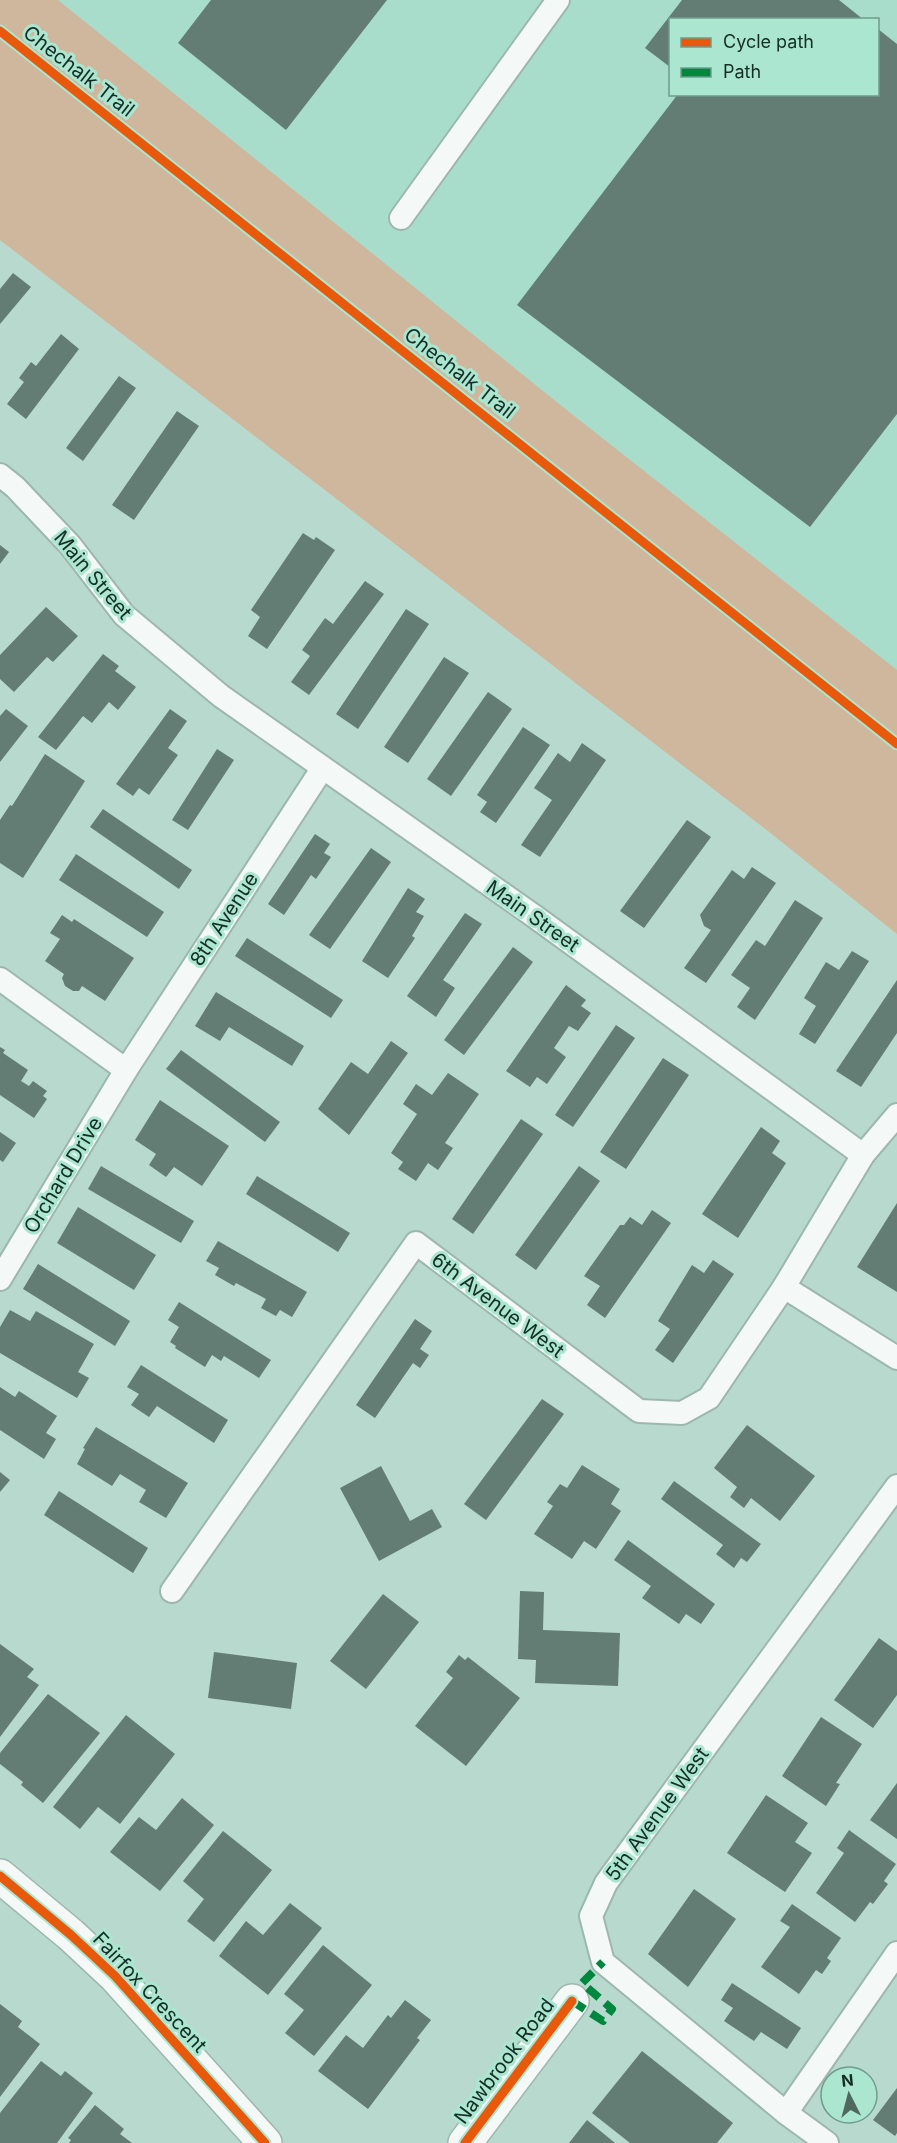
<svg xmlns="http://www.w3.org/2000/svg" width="897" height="2143" font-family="Inter,sans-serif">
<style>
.built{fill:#a9ddcb;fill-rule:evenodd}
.grass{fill:#ceb79d}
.building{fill:#647d74}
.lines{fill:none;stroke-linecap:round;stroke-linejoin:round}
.lane-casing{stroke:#9db7ae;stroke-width:26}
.street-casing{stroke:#9db7ae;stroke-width:36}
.lane{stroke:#f4f9f8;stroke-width:22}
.street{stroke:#f4f9f8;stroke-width:33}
.quiet{stroke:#00873e;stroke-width:8;stroke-dasharray:15 8;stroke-linecap:butt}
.cycleway-casing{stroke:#abe6d1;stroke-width:13}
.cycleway{stroke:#e8590c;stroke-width:9}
.labels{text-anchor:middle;stroke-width:6;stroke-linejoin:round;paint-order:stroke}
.street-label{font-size:20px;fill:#162d26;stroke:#abe6d1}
</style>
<rect width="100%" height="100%" fill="#b8d9cd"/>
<path class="built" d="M58,0H897V670L568,411ZM670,20H878V94H670Z"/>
<path class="grass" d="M0,0H58L568,411L897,670V934L768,831L0,240Z"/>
<g class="building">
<path d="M211,0H387L286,130L178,43Z"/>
<path d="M682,0H839L864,20H670V67L645,48Z"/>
<path d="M878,29L897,44V414L810,527L517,305L678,94H878Z"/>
<path d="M13,273L31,287L0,324V289Z"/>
<path d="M61,334L79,349L26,419L7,404L24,382L19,378L31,362L36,366Z"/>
<path d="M119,376L136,388L83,461L66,448Z"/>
<path d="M177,411L199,426L134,520L112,505Z"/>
<path d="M303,533L314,540L316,537L335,550L267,649L248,636L260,617L251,610Z"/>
<path d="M0,545L9,552L0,564Z"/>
<path d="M365,581L384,594L309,695L291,682L310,656L302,650L325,618L333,624Z"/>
<path d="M46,607L78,636L53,662L47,657L14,692L0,679V655Z"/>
<path d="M406,609L429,624L358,729L336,714Z"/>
<path d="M103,654L119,666L115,671L136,687L118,710L109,702L92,723L83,716L56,750L38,737Z"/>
<path d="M444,657L469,673L408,763L384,747Z"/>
<path d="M488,692L512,709L451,796L427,779Z"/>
<path d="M6,709L28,726L0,762V716Z"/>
<path d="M170,709L187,721L168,748L178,755L149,795L139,788L133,796L116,784Z"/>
<path d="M523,727L550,745L496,823L480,812L487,802L477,795Z"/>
<path d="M582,743L606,760L540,857L521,845L552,800L534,788L558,753L570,762Z"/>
<path d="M217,749L234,760L188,830L172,820Z"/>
<path d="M45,754L85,781L23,878L0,863V820L10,805L12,806Z"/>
<path d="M103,809L192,870L179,889L90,827Z"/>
<path d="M687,820L711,837L644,928L620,911Z"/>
<path d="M315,834L330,844L324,853L331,857L316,879L311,875L284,915L268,904Z"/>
<path d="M371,848L391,862L330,949L309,935Z"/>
<path d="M76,854L164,912L147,937L59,880Z"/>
<path d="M752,867L776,883L706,983L684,968L711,930L704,926L700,915L732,870L744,879Z"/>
<path d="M408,888L425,899L416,912L424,916L412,936L415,938L388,978L362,961Z"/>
<path d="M795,900L823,918L755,1020L737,1007L750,988L731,975L756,940L765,946Z"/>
<path d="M465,913L482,924L443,980L455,988L436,1017L407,996Z"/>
<path d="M62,915L72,922L74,919L134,958L105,1001L82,986L79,991H73L65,986L62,978L64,974L45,961L60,939L50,933Z"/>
<path d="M247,938L343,1000L331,1018L235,956Z"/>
<path d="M513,947L533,962L464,1055L444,1040Z"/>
<path d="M852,951L869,961L815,1044L799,1034L816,1006L804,998L826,962L839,970Z"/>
<path d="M897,980V1033L861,1087L836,1071Z"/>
<path d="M566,985L586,1000L581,1006L591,1013L578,1031L569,1026L554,1048L566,1057L547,1084L537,1077L530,1087L506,1071Z"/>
<path d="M216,992L304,1046L292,1066L229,1027L220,1041L195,1026Z"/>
<path d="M616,1025L635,1038L573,1127L555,1115Z"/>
<path d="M391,1041L408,1053L349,1135L318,1109L351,1062L368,1074Z"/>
<path d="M0,1047L5,1050L3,1053L28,1070L21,1081L29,1086L33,1081L47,1091L43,1096L47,1099L34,1118L0,1095Z"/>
<path d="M181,1050L280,1122L265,1142L166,1069Z"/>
<path d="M663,1058L689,1075L626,1169L600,1152Z"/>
<path d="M448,1073L479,1094L445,1143L453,1148L438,1170L428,1163L416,1181L398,1169L403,1162L391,1153L417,1114L403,1104L416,1084L432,1095Z"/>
<path d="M160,1100L229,1146L202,1186L174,1167L166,1177L149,1165L156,1154L135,1140Z"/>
<path d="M521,1119L543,1134L473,1234L452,1219Z"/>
<path d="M761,1127L780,1141L772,1153L786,1163L738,1238L702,1214Z"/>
<path d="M0,1132L16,1143L3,1162L0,1160Z"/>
<path d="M101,1166L194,1221L181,1243L88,1189Z"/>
<path d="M579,1166L600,1181L536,1270L515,1255Z"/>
<path d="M257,1176L350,1233L338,1252L246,1194Z"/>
<path d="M897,1203V1292L857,1267Z"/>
<path d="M78,1207L156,1255L134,1290L57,1243Z"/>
<path d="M652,1210L671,1223L605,1318L587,1305L600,1286L584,1276L620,1225H624L630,1217L642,1225Z"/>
<path d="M218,1241L307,1292L292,1317L280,1310L276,1316L261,1308L266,1299L236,1283L234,1286L215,1275L219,1268L206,1261Z"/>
<path d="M713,1260L734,1274L673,1363L655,1350L670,1329L658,1321L692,1265L704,1273Z"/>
<path d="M38,1264L130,1321L115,1346L23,1289Z"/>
<path d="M179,1302L271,1360L259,1378L224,1356L221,1361L212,1355L205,1367L175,1348L176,1346L170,1342L179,1327L168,1320Z"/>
<path d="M10,1310L30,1321L36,1311L94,1344L78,1372L89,1378L77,1398L0,1353V1327Z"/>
<path d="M415,1319L432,1331L420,1349L429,1355L420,1368L413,1363L375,1418L356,1405Z"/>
<path d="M141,1365L228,1420L214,1443L157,1406L149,1417L131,1405L139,1394L127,1387Z"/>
<path d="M0,1387L15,1397L19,1391L57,1416L46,1433L56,1439L44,1459L0,1430Z"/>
<path d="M542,1399L564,1414L486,1520L464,1504Z"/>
<path d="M747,1425L815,1476L780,1521L751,1498L744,1508L730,1497L737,1487L714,1468Z"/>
<path d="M96,1427L188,1483L166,1518L139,1502L146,1490L120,1474L112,1486L77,1464L85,1449L83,1448Z"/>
<path d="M582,1465L620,1489L611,1504L621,1511L596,1549L584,1541L572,1559L534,1534L553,1506L547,1502L560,1484L567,1488Z"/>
<path d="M381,1466L410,1521L432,1509L442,1527L379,1561L340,1488Z"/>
<path d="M0,1472L10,1480L0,1492Z"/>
<path d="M674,1481L761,1544L747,1562L741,1558L734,1568L716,1554L723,1545L661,1499Z"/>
<path d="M59,1491L148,1548L133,1573L44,1515Z"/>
<path d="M628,1540L715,1604L701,1624L686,1614L679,1624L642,1598L651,1586L614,1560Z"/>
<path d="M520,1591L544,1592L543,1630L620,1633L618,1686L535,1683L536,1660L518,1659Z"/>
<path d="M383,1594L419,1622L366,1689L330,1661Z"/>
<path d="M879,1638L897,1651V1695L873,1728L834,1700Z"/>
<path d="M0,1644L34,1669L27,1677L39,1685L0,1737Z"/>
<path d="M214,1652L297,1663L291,1709L208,1698Z"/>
<path d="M459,1655L465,1660L468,1657L520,1698L466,1766L415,1726L453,1678L446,1672Z"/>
<path d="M48,1694L100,1733L43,1803L21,1785L23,1782L0,1764V1753Z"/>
<path d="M126,1715L175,1754L120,1824L98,1807L80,1829L53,1807Z"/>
<path d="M821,1717L862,1744L836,1783L840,1784L826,1806L782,1776Z"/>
<path d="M897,1783V1839L870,1820Z"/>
<path d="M766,1795L808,1823L795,1842L812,1853L785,1892L727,1853Z"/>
<path d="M182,1798L214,1825L160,1891L110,1852L139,1817L156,1830Z"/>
<path d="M849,1830L896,1864L884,1881L888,1884L873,1904L870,1902L855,1922L816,1893L844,1853L837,1848Z"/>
<path d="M223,1831L272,1870L214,1942L187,1921L204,1899L183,1881Z"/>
<path d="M694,1889L736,1919L688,1987L648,1954Z"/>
<path d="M290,1903L322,1928L268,1995L219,1956L246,1921L263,1935Z"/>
<path d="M792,1904L841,1938L827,1958L831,1961L822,1974L816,1970L799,1994L761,1967L790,1927L780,1921Z"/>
<path d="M323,1945L372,1985L314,2056L285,2033L304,2010L284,1994Z"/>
<path d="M732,1983L801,2028L787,2049L761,2032L754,2041L724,2021L733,2008L721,2000Z"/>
<path d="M405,2000L431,2020L417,2038L420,2040L368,2109L318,2071L346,2035L363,2048L388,2015L391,2018Z"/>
<path d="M0,2004L22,2021L18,2027L40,2044L0,2097Z"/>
<path d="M642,2051L733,2123L717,2143H630L592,2113Z"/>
<path d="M41,2061L61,2076L65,2071L93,2093L57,2143H0V2113Z"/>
<path d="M897,2088V2133L895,2136L873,2120Z"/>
<path d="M95,2105L124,2129L120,2134L132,2143H69L71,2140L68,2138Z"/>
<path d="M587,2120L615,2143H569Z"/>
</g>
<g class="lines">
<defs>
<g id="lane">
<path d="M401,218L558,0"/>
<path d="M0,475L15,487L70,545L124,615L221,696L534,916L863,1155"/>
<path d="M0,979L126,1070"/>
<path d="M0,1279L126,1070L322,769"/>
<path d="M784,1287L897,1358"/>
<path d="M172,1591L416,1243L639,1411L682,1413L709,1398L784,1287L863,1155L897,1115"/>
<path d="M786,2113L897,1953"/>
<path d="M827,2143L786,2113L603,1962L591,1916L606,1883L897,1486"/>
</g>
<g id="street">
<path d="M0,1876L71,1935L115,1976L265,2143"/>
<path d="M465,2143L572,2001"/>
</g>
</defs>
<use href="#lane" class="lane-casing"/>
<use href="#street" class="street-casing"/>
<use href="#lane" class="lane"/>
<use href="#street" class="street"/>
<path class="quiet" d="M572,2001L603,2021L612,2009L582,1983L603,1962"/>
<defs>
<g id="cycleway">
<path d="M0,31L897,744"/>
<path d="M0,1876L71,1935L115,1976L265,2143"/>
<path d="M465,2143L572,2001"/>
</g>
</defs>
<use href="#cycleway" class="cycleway-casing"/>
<use href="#cycleway" class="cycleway"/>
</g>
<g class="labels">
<g class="street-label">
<text transform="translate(79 71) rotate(38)" y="7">Chechalk Trail</text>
<text transform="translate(460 373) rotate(38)" y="7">Chechalk Trail</text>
<text transform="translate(93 575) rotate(50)" y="7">Main Street</text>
<text transform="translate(533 916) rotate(35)" y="7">Main Street</text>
<text transform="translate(224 919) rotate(-57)" y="7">8th Avenue</text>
<text transform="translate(63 1175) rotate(-59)" y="7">Orchard Drive</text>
<text transform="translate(498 1305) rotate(37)" y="7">6th Avenue West</text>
<text transform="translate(657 1814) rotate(-54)" y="7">5th Avenue West</text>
<text transform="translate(150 1992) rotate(47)" y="7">Fairfox Crescent</text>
<text transform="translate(504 2061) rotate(-53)" y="7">Nawbrook Road</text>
</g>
</g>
<rect x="669" y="18" width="210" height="78" fill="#abe6d1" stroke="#6f9c8d" stroke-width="1.5"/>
<rect x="681" y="38" width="30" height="9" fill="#e8590c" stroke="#6f9c8d" stroke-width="1.5"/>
<text x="723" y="48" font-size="18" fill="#162d26">Cycle path</text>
<rect x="681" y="68" width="30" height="9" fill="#00873e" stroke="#6f9c8d" stroke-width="1.5"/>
<text x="723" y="78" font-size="18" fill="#162d26">Path</text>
<g transform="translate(849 2095) rotate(354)"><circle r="28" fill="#abe6d1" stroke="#6f9c8d" stroke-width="1.5"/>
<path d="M0-4.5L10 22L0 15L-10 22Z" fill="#4f6960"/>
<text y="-9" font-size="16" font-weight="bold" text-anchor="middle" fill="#162d26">N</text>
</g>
</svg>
